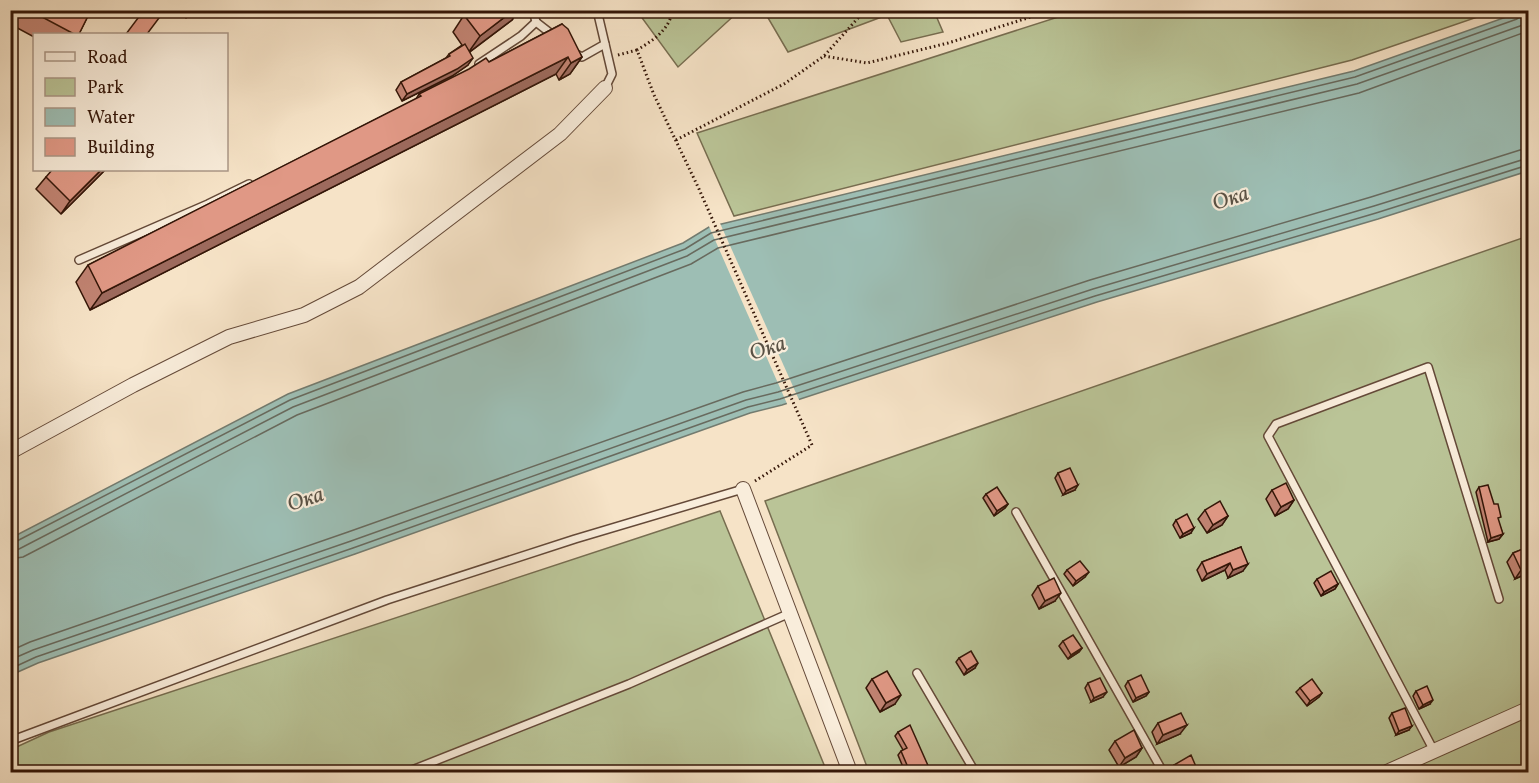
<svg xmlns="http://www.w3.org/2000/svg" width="1539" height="783" font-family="Vollkorn,serif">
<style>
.green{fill:#bac497;stroke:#776d50;stroke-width:1.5}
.water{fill:#9dbeb4;stroke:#737b6f;stroke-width:1.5}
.pier{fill:#f6e3c7}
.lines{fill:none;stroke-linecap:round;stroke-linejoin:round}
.shore{stroke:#686a5e;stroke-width:1.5}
.service-casing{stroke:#644938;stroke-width:10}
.minor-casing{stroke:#644938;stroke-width:16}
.path{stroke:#341608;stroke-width:3;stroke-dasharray:1.5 3;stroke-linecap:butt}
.service{stroke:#f9eddb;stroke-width:7}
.minor{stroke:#f9eddb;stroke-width:14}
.wall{fill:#c18372;stroke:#341608;stroke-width:1.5}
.shaded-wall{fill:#9d6a5d;stroke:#341608;stroke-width:1.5}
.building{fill:#e09885;stroke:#341608;stroke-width:1.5}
.labels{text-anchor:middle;stroke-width:4.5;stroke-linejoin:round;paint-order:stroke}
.water-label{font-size:22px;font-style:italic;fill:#595144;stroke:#f9eddb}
</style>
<rect width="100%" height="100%" fill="#f6e3c7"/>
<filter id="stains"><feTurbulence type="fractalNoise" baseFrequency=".00333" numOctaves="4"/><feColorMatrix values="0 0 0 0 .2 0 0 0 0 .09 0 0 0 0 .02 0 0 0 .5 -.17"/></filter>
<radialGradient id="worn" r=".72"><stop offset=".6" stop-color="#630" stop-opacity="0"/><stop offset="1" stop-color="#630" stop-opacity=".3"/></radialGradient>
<g class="green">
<path d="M1080,10H1495V11L1352,60L734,216L697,133Z"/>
<path d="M739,11L678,67L637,11L739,10Z"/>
<path d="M764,11H934L943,32L901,42L887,15L788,52Z"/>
<path d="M1528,236V772H869L765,501Z"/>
<path d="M720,511L827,772H11L10,750L49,732Z"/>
</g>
<path class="water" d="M1523,11H1528V171L1378,219L1097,302L782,405L750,413L355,554L38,663L11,675V538L288,394L683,243L709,227L1354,71Z"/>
<path class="pier" d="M719,221L800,402L788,406L708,224Z"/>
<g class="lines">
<g class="shore">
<path d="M10,543L15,542L290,400L685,249L711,233L1355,77L1517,19L1521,16V10"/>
<path d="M10,550L19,549L293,407L687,256L714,240L1357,84L1520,26L1526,22L1528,16"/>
<path d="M10,559L23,557L297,415L691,264L718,248L1359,93L1528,31"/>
<path d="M10,651L30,642L348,532L743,392L776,383L1090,280L1371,197L1520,150L1528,149"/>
<path d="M10,660L33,650L351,541L746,400L778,392L1093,289L1374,206L1528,158"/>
<path d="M10,669L36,657L353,548L748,407L780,399L1095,296L1376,213L1528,165"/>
</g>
<defs>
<g id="service">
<path d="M533,10L536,22"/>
<path d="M605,44L612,74L605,88"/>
<path d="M574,53L582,57L605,44L597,10"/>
<path d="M479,64L521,36L536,22L554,36"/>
<path d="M79,260L208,204L249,184"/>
<path d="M1016,512L1163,772"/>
<path d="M917,673L975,772"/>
<path d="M10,741L387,600L575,539L743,489"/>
<path d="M1434,751L1268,436L1276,424L1428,367L1499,599"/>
<path d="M407,772L629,684L790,613"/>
<path d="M834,772L848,767"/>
</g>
<g id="minor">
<path d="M10,452L133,385L229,337L304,315L359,287L560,134L605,88"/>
<path d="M743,489L850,772"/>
<path d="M1387,772L1528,709"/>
</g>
</defs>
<use href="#service" class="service-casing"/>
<use href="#minor" class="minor-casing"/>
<g class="path">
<path d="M672,10C671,29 652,41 637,50L654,95L699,189L812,445L755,481"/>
<path d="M618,55L637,50"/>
<path d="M824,56L867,63L948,43L1053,10"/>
<path d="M676,140L784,84L824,56L858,18L861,10"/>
</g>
<use href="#service" class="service"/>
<use href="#minor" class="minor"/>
</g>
<g class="wall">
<path d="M12,10H91L79,34H34V37L10,24V14Z"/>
<path d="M177,10H192L186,18Z"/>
<path d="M464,15L512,20L470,52L468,65L452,76L402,101L396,90L401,82L446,58L449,54L462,45L453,32Z"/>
<path d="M562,24L582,57L570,74L559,80L556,74L90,310L76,282L88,265L416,99L419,94L489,62Z"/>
<path d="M105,170L61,214L36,189L46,177Z"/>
<path d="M1527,398H1528V414L1524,403Z"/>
<path d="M1058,473L1075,490L1063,495L1055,478Z"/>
<path d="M1479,487L1498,521L1503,534L1499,539L1488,542L1476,492Z"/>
<path d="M1272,490L1294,500L1288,509L1275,516L1266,499Z"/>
<path d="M986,494L1008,504L1005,508L994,516L983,498Z"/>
<path d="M1205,510L1228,516L1222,525L1207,533L1198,519Z"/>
<path d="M1176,520L1191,533L1180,538L1173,525Z"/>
<path d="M1241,547L1243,571L1228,578L1225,570L1202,581L1197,570L1202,562Z"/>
<path d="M1528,547V573L1515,579L1507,562L1513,553Z"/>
<path d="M1067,570L1085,577L1073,586L1064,574Z"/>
<path d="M1317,579L1338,584L1335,589L1321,596L1314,583Z"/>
<path d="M1038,586L1055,601L1039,609L1032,595Z"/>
<path d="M1063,641L1082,648L1079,652L1068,659L1059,646Z"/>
<path d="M959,658L975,668L964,675L956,662Z"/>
<path d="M872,679L895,704L880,712L866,688Z"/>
<path d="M1128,681L1149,692L1146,696L1133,702L1125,686Z"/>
<path d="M1088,683L1103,697L1091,702L1085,688Z"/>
<path d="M1300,688L1322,693L1319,697L1307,706L1296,692Z"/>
<path d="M1416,691L1430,704L1419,709L1413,696Z"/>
<path d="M1392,713L1409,730L1396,735L1389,718Z"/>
<path d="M1158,723L1180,734L1157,744L1152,732Z"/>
<path d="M898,732L928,772H905L898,755L901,751L903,750L895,736Z"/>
<path d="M1115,741L1142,748L1136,757L1119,767L1109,750Z"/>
<path d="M1174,765L1195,772H1170Z"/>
</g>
<g class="shaded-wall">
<path d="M514,10H519L512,20L468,53L480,36Z"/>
<path d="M568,57L556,74L90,310L102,293Z"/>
<path d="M582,57L570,74L559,80L571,63Z"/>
<path d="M473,58L468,65L452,76L402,101L407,94Z"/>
<path d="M101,170H105L61,214L70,201Z"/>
<path d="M1078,485L1075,490L1063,495L1066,491Z"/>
<path d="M1294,500L1288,509L1275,516L1281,507Z"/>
<path d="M1008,504L1005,508L994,516L997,511Z"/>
<path d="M1228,516L1222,525L1207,533L1213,525Z"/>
<path d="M1194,528L1191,533L1180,538L1183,534Z"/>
<path d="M1503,534L1499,539L1488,542L1491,538Z"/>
<path d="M1230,563L1225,570L1202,581L1207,574Z"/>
<path d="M1248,564L1243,571L1228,578L1233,570Z"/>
<path d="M1528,567V573L1515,579L1521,570Z"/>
<path d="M1089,572L1085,577L1073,586L1076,581Z"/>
<path d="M1338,584L1335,589L1321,596L1324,592Z"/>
<path d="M1061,593L1055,601L1039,609L1045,601Z"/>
<path d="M1082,648L1079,652L1068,659L1071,655Z"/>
<path d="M978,663L975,668L964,675L967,670Z"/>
<path d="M1107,692L1103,697L1091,702L1094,698Z"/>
<path d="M1149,692L1146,696L1133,702L1136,698Z"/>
<path d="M1322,693L1319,697L1307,706L1310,701Z"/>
<path d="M901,695L895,704L880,712L886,703Z"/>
<path d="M1433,700L1430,704L1419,709L1423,705Z"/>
<path d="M1187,725L1180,734L1157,744L1163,735Z"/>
<path d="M1412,726L1409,730L1396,735L1399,731Z"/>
<path d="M1142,748L1136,757L1119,767L1125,758Z"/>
</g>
<g class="building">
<path d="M29,10H91L79,34H74Z"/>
<path d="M144,10H165L147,34H126Z"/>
<path d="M470,10H514L480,36L464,15Z"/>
<path d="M562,24L568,29L582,57L571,63L568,57L102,293L88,265L421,96L419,94L469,69L486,58L489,62Z"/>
<path d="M465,44L473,58L457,69L407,94L401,82L450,56L449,54Z"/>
<path d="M52,170H101L70,201L46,177Z"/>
<path d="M1070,468L1078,485L1066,491L1058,473Z"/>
<path d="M1286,483L1294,500L1281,507L1272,490Z"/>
<path d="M1488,485L1494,504H1498L1501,517L1498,518L1503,534L1491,538L1479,487Z"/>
<path d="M997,487L1008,504L997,511L986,494Z"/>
<path d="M1220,501L1228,516L1213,525L1205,510Z"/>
<path d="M1187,514L1194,528L1183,534L1176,520Z"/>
<path d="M1241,547L1248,564L1233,570L1230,563L1207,574L1202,562Z"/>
<path d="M1528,547V567L1521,570L1513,553Z"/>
<path d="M1080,561L1089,572L1076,581L1067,570Z"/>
<path d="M1331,571L1338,584L1324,592L1317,579Z"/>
<path d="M1054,578L1061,593L1045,601L1038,586Z"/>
<path d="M1073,635L1082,648L1071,655L1063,641Z"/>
<path d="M971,651L978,663L967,670L959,658Z"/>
<path d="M887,671L901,695L886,703L872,679Z"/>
<path d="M1141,675L1149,692L1136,698L1128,681Z"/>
<path d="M1100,678L1107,692L1094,698L1088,683Z"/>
<path d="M1312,679L1322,693L1310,701L1300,688Z"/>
<path d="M1427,686L1433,700L1423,705L1416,691Z"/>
<path d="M1405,708L1412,726L1399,731L1392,713Z"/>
<path d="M1181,713L1187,725L1163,735L1158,723Z"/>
<path d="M910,725L930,770L925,772H910L901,751L907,748L898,732Z"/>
<path d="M1134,730L1142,748L1125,758L1115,741Z"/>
<path d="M1191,755L1197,769L1193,771L1194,772H1179L1174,765Z"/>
</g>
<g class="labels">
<g class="water-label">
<text transform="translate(1230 197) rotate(-18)" y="8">Ока</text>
<text transform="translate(767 347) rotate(-18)" y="8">Ока</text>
<text transform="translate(305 498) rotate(-18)" y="8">Ока</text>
</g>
</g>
<rect width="1539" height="783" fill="none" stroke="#f6e3c7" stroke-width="36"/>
<rect x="12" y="12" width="1515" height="759" fill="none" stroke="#341608" stroke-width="3"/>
<rect x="18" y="18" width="1503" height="747" fill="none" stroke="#341608" stroke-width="1.5"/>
<rect x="33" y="33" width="195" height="138" fill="#f9eddb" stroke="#aa9787" stroke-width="1.5"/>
<rect x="45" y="52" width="30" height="9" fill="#f9eddb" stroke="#aa9787" stroke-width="1.5"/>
<text x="87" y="63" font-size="18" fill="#341608">Road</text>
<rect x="45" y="78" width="30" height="18" fill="#bac497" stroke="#aa9787" stroke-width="1.5"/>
<text x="87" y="93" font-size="18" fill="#341608">Park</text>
<rect x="45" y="108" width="30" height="18" fill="#9dbeb4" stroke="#aa9787" stroke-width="1.5"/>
<text x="87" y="123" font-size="18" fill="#341608">Water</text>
<rect x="45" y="138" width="30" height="18" fill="#e09885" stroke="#aa9787" stroke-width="1.5"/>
<text x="87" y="153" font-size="18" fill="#341608">Building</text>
<rect width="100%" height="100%" filter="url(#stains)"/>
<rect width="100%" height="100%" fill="url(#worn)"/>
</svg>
